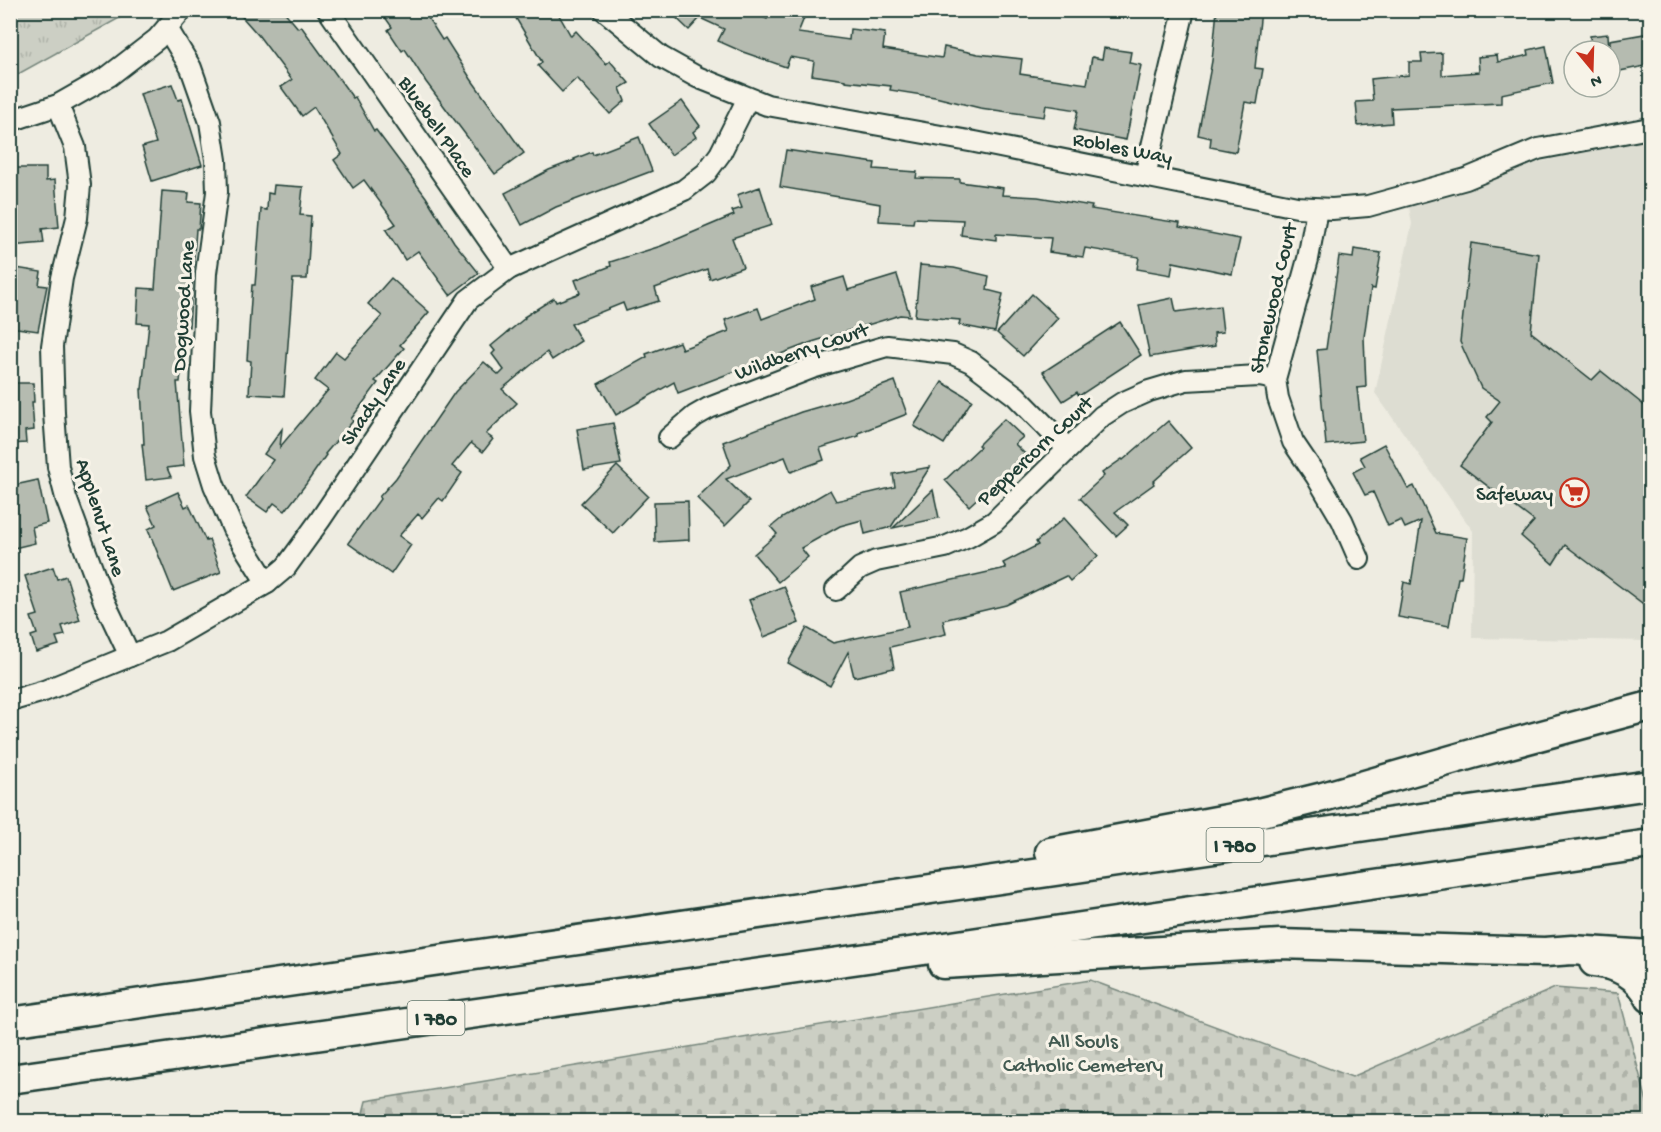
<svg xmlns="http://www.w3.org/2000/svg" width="1661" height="1132" font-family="'Gochi Hand',sans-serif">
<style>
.built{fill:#ddddd2}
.grass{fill:url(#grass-tufts);stroke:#76867c;stroke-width:1.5}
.cemetery{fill:url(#cemetery-stones);stroke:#76867c;stroke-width:1.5}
.building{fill:#b5bbb0;stroke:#1f3d34;stroke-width:1.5}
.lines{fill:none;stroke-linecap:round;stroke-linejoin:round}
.minor-casing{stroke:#1f3d34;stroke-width:24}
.highway-casing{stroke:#1f3d34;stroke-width:33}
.minor{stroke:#f7f3e8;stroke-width:20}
.highway{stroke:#f7f3e8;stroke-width:28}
.labels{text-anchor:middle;stroke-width:6;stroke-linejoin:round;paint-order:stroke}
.shield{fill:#f7f3e8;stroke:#60746a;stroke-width:1.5}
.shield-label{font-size:20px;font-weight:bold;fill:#1f3d34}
.street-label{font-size:21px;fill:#1f3d34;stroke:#f7f3e8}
.poi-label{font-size:21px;fill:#1f3d34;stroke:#f7f3e8;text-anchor:end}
.park-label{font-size:21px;fill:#425a51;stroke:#f7f3e8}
</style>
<defs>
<pattern id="grass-tufts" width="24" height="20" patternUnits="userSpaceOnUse" patternTransform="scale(1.5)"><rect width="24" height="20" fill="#cccfc4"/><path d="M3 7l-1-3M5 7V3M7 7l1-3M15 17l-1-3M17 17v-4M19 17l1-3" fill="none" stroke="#afb3a9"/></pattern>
<pattern id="cemetery-stones" width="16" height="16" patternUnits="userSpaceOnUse" patternTransform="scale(1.5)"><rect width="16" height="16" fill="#cccfc4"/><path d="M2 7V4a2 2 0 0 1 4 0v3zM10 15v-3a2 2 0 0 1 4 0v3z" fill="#afb3a9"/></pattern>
</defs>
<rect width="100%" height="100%" fill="#eeece1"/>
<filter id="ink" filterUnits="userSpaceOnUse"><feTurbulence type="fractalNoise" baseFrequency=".0167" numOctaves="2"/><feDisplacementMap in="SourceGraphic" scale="12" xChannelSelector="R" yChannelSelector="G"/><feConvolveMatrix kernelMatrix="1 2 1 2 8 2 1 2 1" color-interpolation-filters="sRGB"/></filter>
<g filter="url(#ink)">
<path class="built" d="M1650,135V641L1472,638L1473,531L1375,393L1412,224L1409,207L1532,164Z"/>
<path class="grass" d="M11,10H132V11L11,78Z"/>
<path class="cemetery" d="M1090,980L1352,1077L1555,988L1618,993L1650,1113V1121H361L366,1101Z"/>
<g class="building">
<path d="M236,10H283L298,28L301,26L353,98L355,97L374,131L376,130L426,197L454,242L479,273L450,295L418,251L405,260L386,230L396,224L364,180L353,188L334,160L342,154L314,107L302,116L281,87L292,80L259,36Z"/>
<path d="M380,10H423L442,40L445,38L471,79L524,153L495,174L426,82L405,49L402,51L388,30L392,27Z"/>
<path d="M511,10H556L571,36L576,31L606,64L610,61L629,83L620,88L625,101L610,114L577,78L562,92L538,66L542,62Z"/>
<path d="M668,10H747L767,19L770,10H782L804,18L798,33L849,40L850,29L885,33L883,49L942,58L944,47L978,54L1022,59L1020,74L1087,84L1092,57L1102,59L1104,48L1131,52L1129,63L1141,65L1126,140L1074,130L1078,110L1046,105L1044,117L980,108L935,97L890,90L891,86L845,81V80L812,75L814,61L790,57L786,67L743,52L718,41L724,29L700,18L689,30Z"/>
<path d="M1217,10H1261L1255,68L1263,69L1257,104L1245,102L1236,152L1210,147L1211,138L1198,135L1212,61Z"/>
<path d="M1650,33V65L1610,73V40Z"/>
<path d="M1608,34L1609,51H1591L1590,36Z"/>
<path d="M1546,46L1553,83L1501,94V103L1391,108L1392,123L1358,126L1356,102L1373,101L1371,79L1409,75V62H1422L1421,54L1442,53V75L1479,72L1478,57L1497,55L1498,62L1529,55L1528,50Z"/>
<path d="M172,84L178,100L182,99L202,165L152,181L142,147L156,143L140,94Z"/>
<path d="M682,101L700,126L693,132L696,137L671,155L649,124Z"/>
<path d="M639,137L652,171L556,207L522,225L505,193L549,170L575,160L574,159L592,152L593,155Z"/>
<path d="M786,150L875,163L874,169L917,172L916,178L960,179V182L1003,188L1002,195L1038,197L1092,206L1091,209L1180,223L1179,227L1240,239L1232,274L1173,262L1171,275L1137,269L1139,257L1085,248L1083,257L1049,252L1051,238L996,234V240L961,235L963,220L914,218L913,223L879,221L880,204L780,187Z"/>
<path d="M16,168H46V181L55,180L59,227L42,229L44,243L10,246V211L17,210Z"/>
<path d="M274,185L303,187L300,215L311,216L307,279H293L284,396L249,394L251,361L247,360L252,285H255L261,209L267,210L268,193L273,194Z"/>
<path d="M760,187L772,225L732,238L743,267L710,279L707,269L655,288L659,301L626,311L623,303L571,324L581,341L552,360L547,352L502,389L517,403L486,434L493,439L483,452L471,443L452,466L462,473L443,501L439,498L422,518L418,514L399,536L411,545L391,574L348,543L380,499L379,497L396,478L455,392L484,362L499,375L504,370L492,354L495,351L491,346L525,318L524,317L554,298L556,302L580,293L575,280L611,266L610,262L661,246L734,215L732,211L742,208L737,195Z"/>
<path d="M162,191L189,193L188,202L201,203L199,229H196L189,327H186L180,382H177L184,466L167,468L171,477L146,480L142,444H144L141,389H142L149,324L137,323L139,288L155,289Z"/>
<path d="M1471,243L1539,254L1531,332L1592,380L1601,371L1650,410V609L1565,545L1553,564L1521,536L1534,521L1460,465L1492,422L1487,417L1500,401L1481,388L1460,342Z"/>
<path d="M1354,249L1381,253L1375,289L1371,288L1364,337L1366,387L1357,388L1363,441L1326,445L1317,350L1326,349L1339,256L1353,258Z"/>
<path d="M920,265L954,268L989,276L987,290L1003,294L995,332L959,325L960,320L915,316Z"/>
<path d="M10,267L41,272L39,285L47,286L38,331L10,327Z"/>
<path d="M897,275L910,316L900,315L812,342L678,393L674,382L616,415L598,384L647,357L646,354L679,342L682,349L729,331L725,320L758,308L762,319L815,299L811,287L844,277L848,290Z"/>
<path d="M391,278L429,312L400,345L404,348L375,381L378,383L351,419L353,421L325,454L326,455L306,484L285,511L274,503L267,512L246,497L273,460L264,454L282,429L280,447L328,390L315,380L336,352L344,358L382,316L368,304Z"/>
<path d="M1032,294L1058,318L1023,356L997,333Z"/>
<path d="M1173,298L1176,312L1220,306L1223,332L1214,333L1215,346L1150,357L1139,305Z"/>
<path d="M1120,322L1141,355L1079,396L1077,392L1063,401L1043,372Z"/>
<path d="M895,381L907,414L858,433L859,436L820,448L824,460L791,472L785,457L726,479L749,502L725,526L697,498L731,465L723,442L801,412L846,399Z"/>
<path d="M942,382L972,400L944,444L914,426Z"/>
<path d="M10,383H33L34,402H32L34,430L25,431L26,443L10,444Z"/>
<path d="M1004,419L1023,437L1015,444L1025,454L969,506L945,480L980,447L978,445Z"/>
<path d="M1168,421L1191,448L1153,482L1154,484L1115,512L1128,525L1116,536L1080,498L1104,476L1102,473L1122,459L1123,460Z"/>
<path d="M613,423L621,464L584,470L577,429Z"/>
<path d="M1384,444L1408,489L1414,486L1436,533L1467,538L1461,578H1458L1449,626L1398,617L1404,582L1411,584L1421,521L1405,528L1401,520L1388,526L1373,492L1365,495L1353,472L1365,466L1360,457Z"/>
<path d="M617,466L648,496L613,533L581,503Z"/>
<path d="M930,467L891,527L865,534L862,520L840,526L801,548L808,557L778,582L754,554L777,534L771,527L782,518L830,490L836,501L895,487L893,474Z"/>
<path d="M38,480L47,523L32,527L35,543L10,549V486Z"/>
<path d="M933,490L939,518L893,528Z"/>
<path d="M178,492L185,507L189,505L206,541L209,540L221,572L173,591L148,529L156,525L147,506Z"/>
<path d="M688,501L689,540L655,542L654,502Z"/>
<path d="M1064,518L1098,556L1070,581L1066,576L1006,605L943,620L946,634L890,647L894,668L854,677L848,652L830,686L788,663L807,628L833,643L908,627L900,592L1006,568L1003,563L1038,545L1036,542Z"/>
<path d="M53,567L57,579L66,576L80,620L62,626L65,635L56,637L59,645L36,652L31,636L37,634L31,617L38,615L25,576Z"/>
<path d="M784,586L799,623L764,637L749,600Z"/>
</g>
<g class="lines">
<defs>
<g id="minor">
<path d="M328,10L509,269"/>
<path d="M604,10L661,57L697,77L767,105L975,142L1297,207L1332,209L1368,206L1466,179L1538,149L1650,128"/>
<path d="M167,28L191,68L210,122L216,160L217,192L206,273L200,411L205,456L214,485L233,529L267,583"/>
<path d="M58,105L75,147L80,185L77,218L62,278L52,346L54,413L58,467L66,498L104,601L130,656"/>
<path d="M10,121L58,105L109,76L157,39L182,10"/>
<path d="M1145,176L1184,10"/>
<path d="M1317,209L1308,259L1275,379L1278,398L1293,442L1316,476L1342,520L1359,559"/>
<path d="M669,438L695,416L709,408L812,368L887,346L953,354L971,362L1016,396L1068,449"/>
<path d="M836,590L860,568L876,561L945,547L968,537L994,522L1102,416L1122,403L1149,391L1186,380L1259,376L1275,379"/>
<path d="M10,701L44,691L167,641L267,583L286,567L320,520L468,300L509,269L684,190L706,173L720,154L748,98"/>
</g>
<g id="highway">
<path d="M1050,852L1254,814L1323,797L1472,754L1650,706"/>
<path d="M1594,962C1617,964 1640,976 1650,998"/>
<path d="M943,964L1280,944L1545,952L1572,950L1650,955"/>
<path d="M10,1022L1650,785"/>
<path d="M10,1079L931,949L1650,844"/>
</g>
</defs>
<use href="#minor" class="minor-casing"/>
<use href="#highway" class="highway-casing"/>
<use href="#minor" class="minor"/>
<use href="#highway" class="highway"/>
</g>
</g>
<defs>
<symbol id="supermarket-ring" viewBox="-11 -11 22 22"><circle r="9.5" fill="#f7f3e8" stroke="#c8321e" stroke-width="1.5"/><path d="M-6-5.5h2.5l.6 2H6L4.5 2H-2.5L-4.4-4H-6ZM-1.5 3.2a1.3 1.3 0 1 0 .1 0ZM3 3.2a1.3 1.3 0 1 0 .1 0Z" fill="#c8321e"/></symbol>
</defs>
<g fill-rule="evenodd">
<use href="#supermarket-ring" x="1558" y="476" width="33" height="33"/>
</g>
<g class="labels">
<g class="shield">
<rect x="1206.5" y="828" width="57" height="34" rx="4.5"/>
<rect x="407.5" y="1001" width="57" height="34" rx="4.5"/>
</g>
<g class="shield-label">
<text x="1235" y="852">I 780</text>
<text x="436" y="1025">I 780</text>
</g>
<g class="street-label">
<text transform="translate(438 126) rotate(55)" y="7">Bluebell Place</text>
<text transform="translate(1123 147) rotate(11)" y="7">Robles Way</text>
<text transform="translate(1272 298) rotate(-77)" y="7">Stonewood Court</text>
<text transform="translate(182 306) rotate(-86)" y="7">Dogwood Lane</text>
<text transform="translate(801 350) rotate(-19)" y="7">Wildberry Court</text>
<text transform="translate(372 401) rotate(-56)" y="7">Shady Lane</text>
<text transform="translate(1034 450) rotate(-43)" y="7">Peppercorn Court</text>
<text transform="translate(102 517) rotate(72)" y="7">Applenut Lane</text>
</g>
<g class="poi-label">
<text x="1553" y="500">Safeway</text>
</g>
<g class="park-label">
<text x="1083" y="1047">All Souls<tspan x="1083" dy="24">Catholic Cemetery</tspan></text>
</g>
</g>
<rect width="1661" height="1132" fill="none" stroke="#f7f3e8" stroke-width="36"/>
<rect x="18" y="18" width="1625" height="1096" fill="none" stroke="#1f3d34" stroke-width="2" filter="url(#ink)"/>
<g transform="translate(1592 69) rotate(161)"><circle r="28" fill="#f7f3e8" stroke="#a1aaa0" stroke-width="1.5"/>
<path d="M0-4.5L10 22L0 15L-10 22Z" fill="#c8321e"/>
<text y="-9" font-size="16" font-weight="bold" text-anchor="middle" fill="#1f3d34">N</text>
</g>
</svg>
